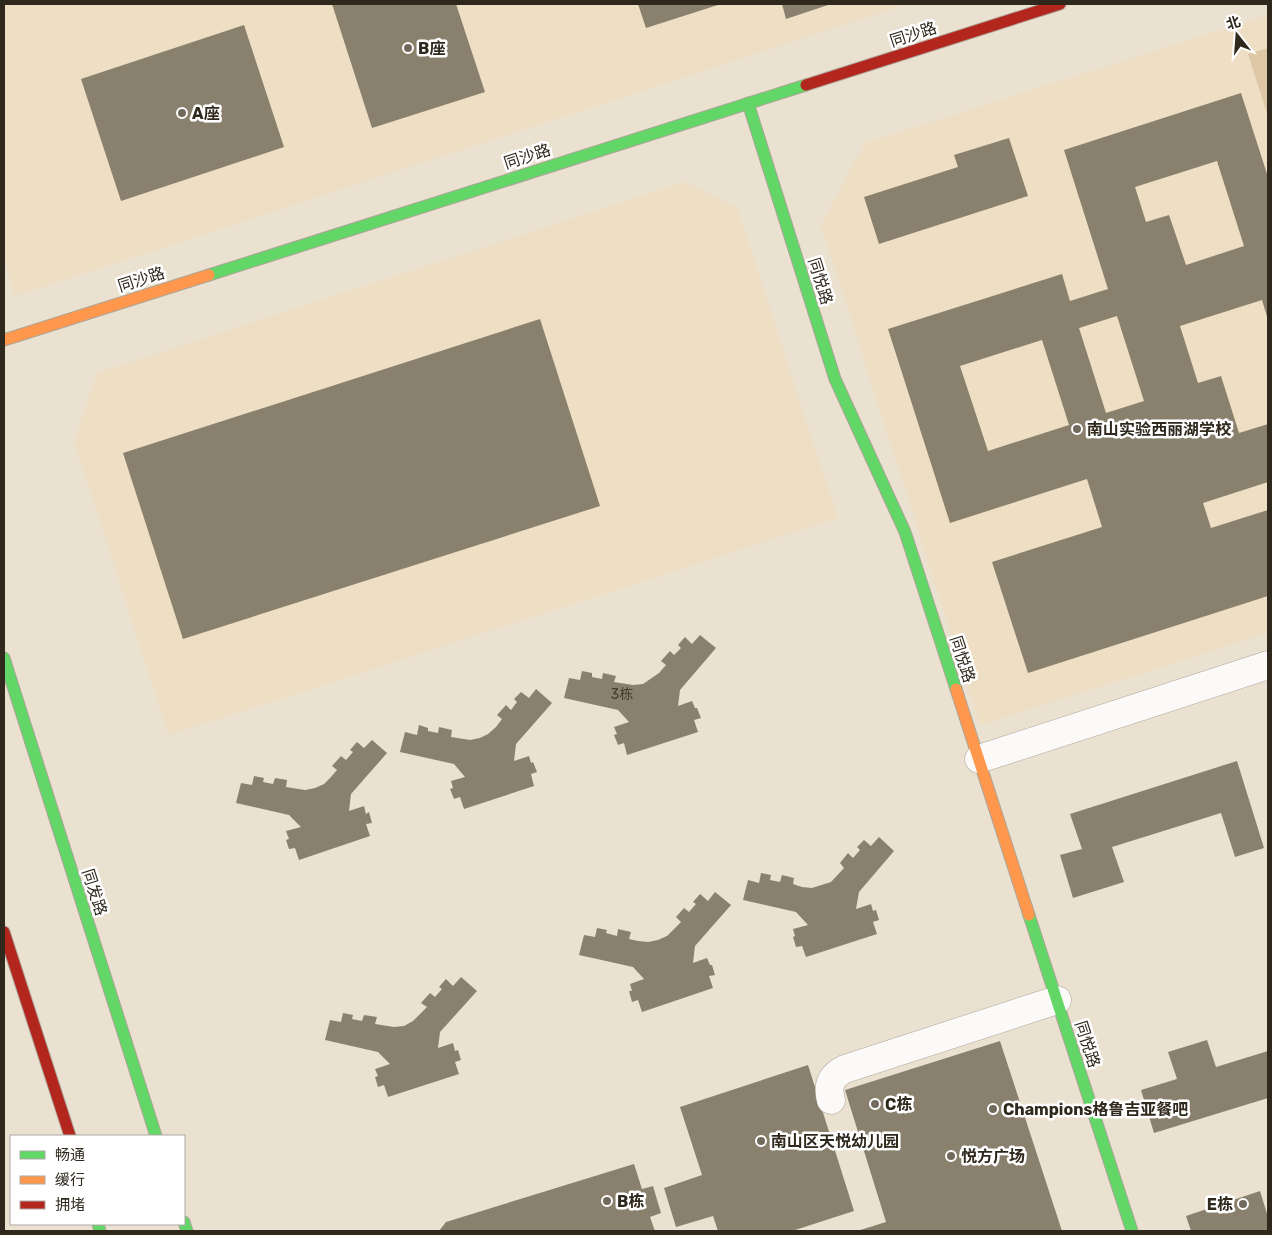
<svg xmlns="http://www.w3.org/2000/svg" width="1272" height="1235" font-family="Rubik,'Noto Sans SC',sans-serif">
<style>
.built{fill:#eedec3}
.green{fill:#ddc7a5}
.building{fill:#89806d;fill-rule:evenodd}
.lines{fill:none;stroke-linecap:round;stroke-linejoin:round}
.street-casing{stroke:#aca498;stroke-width:29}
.fast-casing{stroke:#aca498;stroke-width:13}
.slow-casing{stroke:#aca498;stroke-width:13}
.jam-casing{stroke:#aca498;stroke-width:13}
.street{stroke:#fcfaf8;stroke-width:28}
.fast{stroke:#63d668;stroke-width:11}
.slow{stroke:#ff974d;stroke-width:11}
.jam{stroke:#b3261e;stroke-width:11}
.poi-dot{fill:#71695c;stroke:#fff;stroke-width:2}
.labels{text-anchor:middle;stroke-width:5;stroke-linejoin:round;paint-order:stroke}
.number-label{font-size:14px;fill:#463e31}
.street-label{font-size:16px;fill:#2f281d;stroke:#fff}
.poi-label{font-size:16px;font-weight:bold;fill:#2f281d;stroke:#fff;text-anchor:start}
</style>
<rect width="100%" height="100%" fill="#ebe1d1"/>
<g class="built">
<path d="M4,4H908L15,296L4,259Z"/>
<path d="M1268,15V633L980,725L821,225L865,143Z"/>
<path d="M685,182L737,208L838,518L169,735L74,442L97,373Z"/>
</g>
<path class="green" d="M1268,48V116L1248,54Z"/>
<g class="building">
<path d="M332,4H456L485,92L372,128Z"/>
<path d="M638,4H721L646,28Z"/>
<path d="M782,4H831L786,19Z"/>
<path d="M244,25L284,147L121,201L81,79Z"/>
<path d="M1241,93L1268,177V320L1262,300L1180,326L1198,383L1221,376L1239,433L1268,424V482L1203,503L1211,528L1268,510V596L1028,673L992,562L1102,527L1087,479L950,523L888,329L1062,274L1070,301L1108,289L1064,150ZM1217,161L1244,246L1186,265L1169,215L1146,222L1135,187ZM1117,316L1144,401L1106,413L1079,328ZM1042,340L1069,425L988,451L960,366Z"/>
<path d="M1009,138L1028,196L879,244L864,197L958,167L954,155Z"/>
<path d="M540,319L600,506L183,639L123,453Z"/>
<path d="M700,635L716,648L680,690L678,706L692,701L695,708H697L701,718L694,720L698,732L627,755L624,743L618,745L614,735L617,734L614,727L629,722L618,710L564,698L569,678L580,680L582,671L592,673V677L602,679L603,673L616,676L614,682L633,685L643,684L659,673L666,665L661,661L670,651L674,655L681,648L678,645L685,637L692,644Z"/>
<path d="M536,689L552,703L516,744L514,761L529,756L531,763L533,762L537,772L531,774L534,786L464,809L460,797L454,799L450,789L453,788L451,781L465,777L454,764L400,752L405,732L417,735L419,725L428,728V731L438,733L439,727L452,730L451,737L470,740L480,738L488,734L496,727L502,719L497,715L506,705L511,710L517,702L514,699L521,692L529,698Z"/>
<path d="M372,740L387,753L351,794L349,811L364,806L366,814L369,812L372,823L366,824L370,836L299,860L295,848L289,849L286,840L289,839L286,831L301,827L289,815L236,803L241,783L252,785L254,776L264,778L263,782L273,784L275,778L287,780L286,787L305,790L315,788L324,784L331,777L337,770L332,766L341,756L346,760L353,752L350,750L357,742L364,748Z"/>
<path d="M1237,761L1264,848L1235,857L1221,813L1112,847L1124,882L1073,898L1060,855L1082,849L1070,814Z"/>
<path d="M879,837L894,851L859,892L856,909L871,904L873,911L876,910L879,920L873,922L877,934L806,957L802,946L796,947L793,937L795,936L793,929L808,925L796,912L743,900L748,880L759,883L761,873L771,875L770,880L780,882L782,875L794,878L793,884L802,887L812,888L831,882L844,868L840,863L848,853L853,858L860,850L857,847L864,840L871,846Z"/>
<path d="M715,892L731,905L695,946L693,963L707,958L710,965H712L715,975L709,976L713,988L642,1012L638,1000L632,1002L629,991H632L630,984L644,979L633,967L579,955L584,935L595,937L597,928L607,930L606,933L617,936L618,929L631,932L629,939L638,941L648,942L658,940L667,936L681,922L676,917L684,908L689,912L696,904L693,902L700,894L708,901Z"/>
<path d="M461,977L477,991L440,1032L438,1048L453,1043L455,1051L458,1050L461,1060L455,1062L459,1074L388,1097L384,1085L378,1087L375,1077L378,1076L375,1069L390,1064L378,1052L325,1040L330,1020L341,1022L343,1013L353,1015L352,1019L362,1021L364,1015L377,1017L375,1024L394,1027L404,1026L413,1021L427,1007L421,1003L430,993L435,997L442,989L439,987L446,979L453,986Z"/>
<path d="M1207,1040L1216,1067L1268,1051V1098L1154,1133L1141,1090L1177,1079L1168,1052Z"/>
<path d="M1000,1041L1062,1231H857L886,1222L845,1090Z"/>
<path d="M808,1065L854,1211L792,1231H718L713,1216L676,1227L664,1188L702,1175L680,1107Z"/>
<path d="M634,1164L642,1189L653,1186L661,1213L650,1217L655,1231H439L446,1222Z"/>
<path d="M1260,1191L1268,1217V1231H1191L1186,1216Z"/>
</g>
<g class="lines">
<defs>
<g id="street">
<path d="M979,759L1268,665"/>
<path d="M831,1100C827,1085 831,1076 845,1069L1057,1000"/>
</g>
<g id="fast">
<path d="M748,103L835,379L905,532L956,689"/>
<path d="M209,275L806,85"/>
<path d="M4,658L156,1136"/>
<path d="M1029,915L1132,1231"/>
<path d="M184,1222L187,1231"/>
<path d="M98,1224L100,1231"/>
</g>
<g id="slow">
<path d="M4,340L209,275"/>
<path d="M956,689L1029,915"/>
</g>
<g id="jam">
<path d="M806,85L1060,4"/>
<path d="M4,932L70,1136"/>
</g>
</defs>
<use href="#street" class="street-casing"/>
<use href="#fast" class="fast-casing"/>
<use href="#slow" class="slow-casing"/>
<use href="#jam" class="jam-casing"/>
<use href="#street" class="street"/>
<use href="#fast" class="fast"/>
<use href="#slow" class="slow"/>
<use href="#jam" class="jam"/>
</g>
<g class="poi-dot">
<circle cx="408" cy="48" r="5"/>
<circle cx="182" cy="113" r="5"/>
<circle cx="1077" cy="429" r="5"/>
<circle cx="875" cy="1104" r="5"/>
<circle cx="993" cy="1109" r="5"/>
<circle cx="761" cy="1141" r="5"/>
<circle cx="951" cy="1156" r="5"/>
<circle cx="607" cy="1201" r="5"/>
<circle cx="1243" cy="1204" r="5"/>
</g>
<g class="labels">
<g class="number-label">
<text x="622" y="699">3栋</text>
</g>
<g class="street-label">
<text transform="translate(913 34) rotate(-18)" y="6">同沙路</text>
<text transform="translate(527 156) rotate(-18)" y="6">同沙路</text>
<text transform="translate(141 279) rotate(-18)" y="6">同沙路</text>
<text transform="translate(821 281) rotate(73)" y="6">同悦路</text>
<text transform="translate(963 659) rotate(72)" y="6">同悦路</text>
<text transform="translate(95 892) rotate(72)" y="6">同发路</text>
<text transform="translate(1088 1044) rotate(72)" y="6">同悦路</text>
</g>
<g class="poi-label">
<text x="418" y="54">B座</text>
<text x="192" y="119">A座</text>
<text x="1087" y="435">南山实验西丽湖学校</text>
<text x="885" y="1110">C栋</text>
<text x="1003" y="1115">Champions格鲁吉亚餐吧</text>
<text x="771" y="1147">南山区天悦幼儿园</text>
<text x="961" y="1162">悦方广场</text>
<text x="617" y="1207">B栋</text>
<text x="1233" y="1210" text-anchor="end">E栋</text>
</g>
</g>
<rect width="1272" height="1235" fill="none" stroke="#2f281d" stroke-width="10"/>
<rect x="10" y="1135" width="175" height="90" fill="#ffffff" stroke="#aca9a5"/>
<rect x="20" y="1151" width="25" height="8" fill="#63d668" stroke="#aca9a5"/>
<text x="55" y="1160" font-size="15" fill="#2f281d">畅通</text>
<rect x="20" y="1176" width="25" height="8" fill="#ff974d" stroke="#aca9a5"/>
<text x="55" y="1185" font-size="15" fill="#2f281d">缓行</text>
<rect x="20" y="1201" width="25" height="8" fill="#b3261e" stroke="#aca9a5"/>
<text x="55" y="1210" font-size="15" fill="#2f281d">拥堵</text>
<g transform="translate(1237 35) rotate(343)" stroke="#ffffff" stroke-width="4" paint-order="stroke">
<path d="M0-4L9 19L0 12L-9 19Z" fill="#2f281d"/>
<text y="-8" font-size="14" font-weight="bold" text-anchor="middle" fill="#2f281d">北</text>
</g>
</svg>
